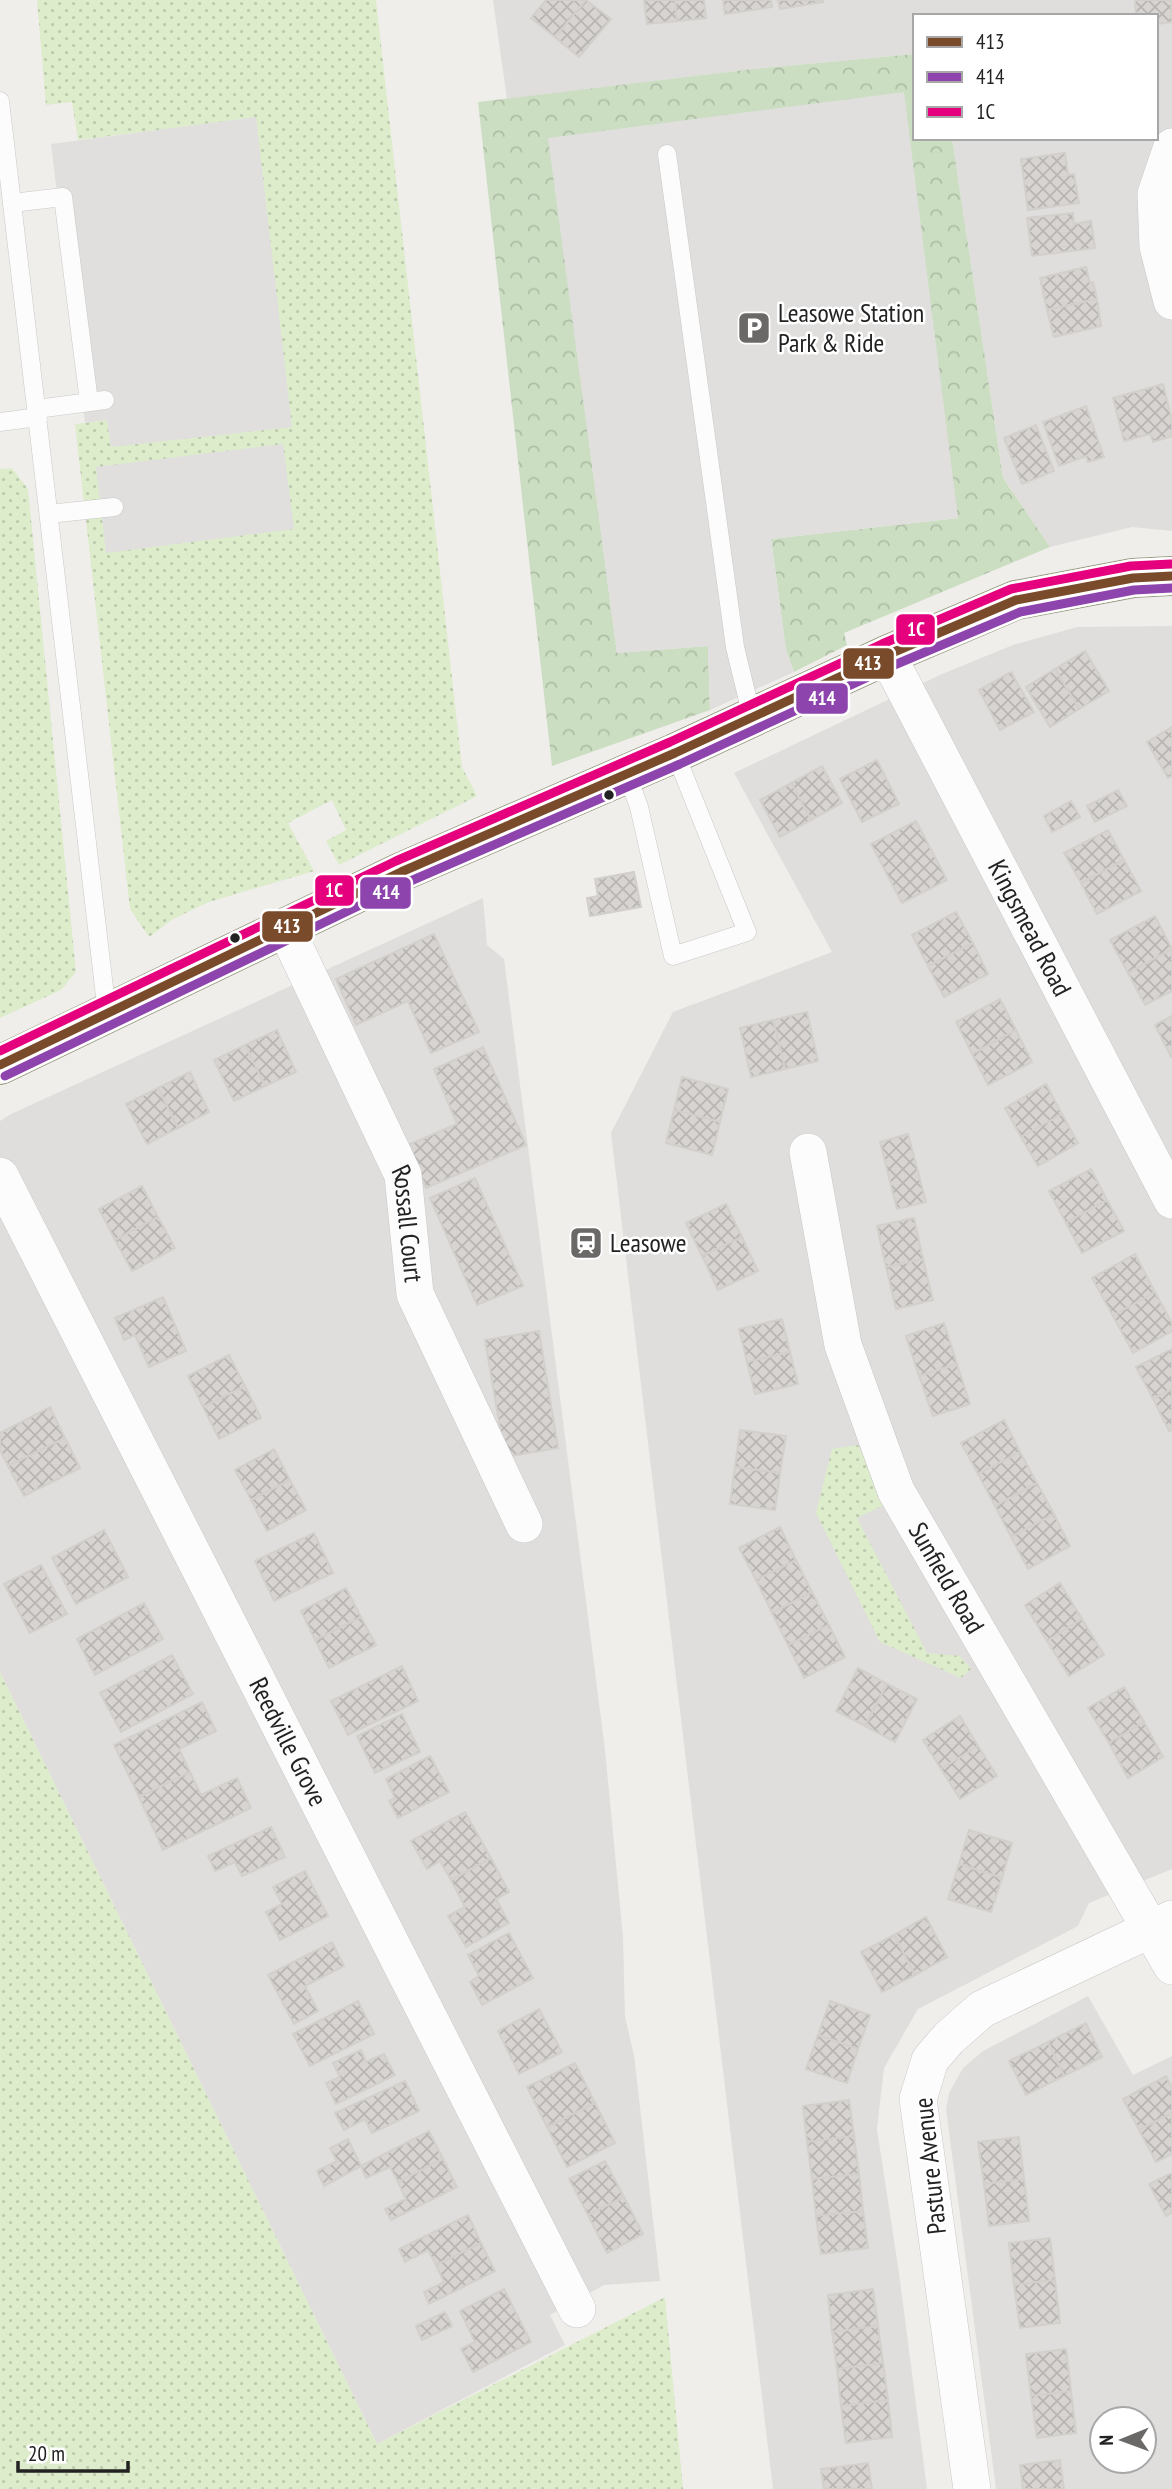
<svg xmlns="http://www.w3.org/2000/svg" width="1172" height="2489" font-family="'PT Sans Narrow',sans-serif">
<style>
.residential{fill:#dfdedc;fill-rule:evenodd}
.grass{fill:url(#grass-dots)}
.forest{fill:url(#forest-crowns)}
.parking{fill:#e0dfde}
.building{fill:url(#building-cross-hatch);stroke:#d3d0cc;stroke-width:2}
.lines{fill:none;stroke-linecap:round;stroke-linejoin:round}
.lane-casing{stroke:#c9c8c7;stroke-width:19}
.street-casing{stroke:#c9c8c7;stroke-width:38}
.secondary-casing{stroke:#999a82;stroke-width:40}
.lane{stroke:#fdfcfc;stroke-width:18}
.street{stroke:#fdfcfc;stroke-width:37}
.secondary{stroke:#f4f4ed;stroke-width:38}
.bus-1-casing{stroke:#fff;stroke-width:14}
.bus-2-casing{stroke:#fff;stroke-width:14}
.bus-3-casing{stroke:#fff;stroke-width:14}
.bus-1{stroke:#7a4b2a;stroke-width:9}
.bus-2{stroke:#8e44ad;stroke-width:9}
.bus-3{stroke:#e5007d;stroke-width:9}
.bus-dot{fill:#222;stroke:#fff;stroke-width:2.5}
.labels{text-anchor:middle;stroke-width:5;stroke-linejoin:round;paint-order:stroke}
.poi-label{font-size:26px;fill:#222;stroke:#fff;text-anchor:start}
.street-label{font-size:26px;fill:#222;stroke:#fff}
.line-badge{stroke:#fff;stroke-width:2.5}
.badge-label{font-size:19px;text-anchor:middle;font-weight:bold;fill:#fff}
</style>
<defs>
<pattern id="grass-dots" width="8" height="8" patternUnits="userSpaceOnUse" patternTransform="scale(1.75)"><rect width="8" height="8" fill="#ddeccb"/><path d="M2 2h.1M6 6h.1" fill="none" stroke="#bdcaae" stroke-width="1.8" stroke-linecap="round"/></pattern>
<pattern id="forest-crowns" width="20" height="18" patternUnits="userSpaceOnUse" patternTransform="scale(1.75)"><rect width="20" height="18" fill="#cbdec1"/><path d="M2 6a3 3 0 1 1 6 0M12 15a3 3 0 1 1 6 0" fill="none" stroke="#aebea6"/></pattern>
<pattern id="building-cross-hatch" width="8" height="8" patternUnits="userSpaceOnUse" patternTransform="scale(1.75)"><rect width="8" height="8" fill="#d7d4d2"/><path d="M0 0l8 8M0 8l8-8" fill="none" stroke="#b8b6b4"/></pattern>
</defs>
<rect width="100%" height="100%" fill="#f0eeeb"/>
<g class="residential">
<path d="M493,0H1172V531L1132,527L1050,547L1003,478L952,138H1156V16H915V54L753,69L507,99Z"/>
<path d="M1172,626V1869L1089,1903L1078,1926L918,2009L884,2068L877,2129L899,2273L927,2489H773L611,1133L673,1012L832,952L734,773L942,674L1013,645L1077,627Z"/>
<path d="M483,898L487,945L504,959L605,1750L623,1937L625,2017L634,2055L660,2281L604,2285L550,2315L565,2345L377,2444L0,1672V1121L11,1114Z"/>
<path d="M1088,1996L1133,2075L1172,2056V2489H996L946,2109L949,2093L963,2068L983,2051ZM1102,2419H1144V2461H1102Z"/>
</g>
<g class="grass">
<path d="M37,0H376L462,767L477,796L339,865L326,841L346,830L332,800L288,823L314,871L209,902L173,919L149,937L130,909L75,424L107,420L111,446L256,118L78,140L72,102L46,105Z"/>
<path d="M12,468L28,489L76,972L61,990L0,1018V469Z"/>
<path d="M858,1445L886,1504L857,1518L927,1653L960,1656L971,1669L961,1678L880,1642L816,1513L832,1449Z"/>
<path d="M0,1672L377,2444L665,2297L683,2489H0Z"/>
</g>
<path class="forest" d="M915,54V138H952L1003,478L1050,547L844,633L847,645L794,672L786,650L771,539L958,518L549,138L617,653L708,646L710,710L552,766L478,102L753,69Z"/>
<g class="parking">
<path d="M904,92L958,518L771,539L786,650L794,672L710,710L708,646L617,653L548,138Z"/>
<path d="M256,117L292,427L111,447L107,420L85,423L51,144Z"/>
<path d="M283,444L294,529L106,553L96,467Z"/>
</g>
<g class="building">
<path d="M546,0H586L555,37L531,18Z"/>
<path d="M586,0L611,19L579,57L555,37Z"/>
<path d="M644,0H675L677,21L647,24Z"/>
<path d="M675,0H704L706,18L677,21Z"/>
<path d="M723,0H771L772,7L725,14Z"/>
<path d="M778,0H823V2L780,9Z"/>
<path d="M1135,0H1171L1172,22L1156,24V16H1136Z"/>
<path d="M1065,153L1068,175L1074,174L1079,203L1028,210L1021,159Z"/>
<path d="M1073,213L1074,224L1091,221L1095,248L1032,256L1027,218Z"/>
<path d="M1086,267L1090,283L1093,282L1097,299L1047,310L1040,278Z"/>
<path d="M1097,299L1101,326L1054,337L1047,310Z"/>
<path d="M1163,384L1172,420V436L1153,442L1150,434L1124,441L1113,398Z"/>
<path d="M1086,406L1104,457L1088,462L1086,456L1059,466L1043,422Z"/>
<path d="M1036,425L1054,471L1022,484L1004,438Z"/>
<path d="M1085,651L1109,691L1079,709L1055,669Z"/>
<path d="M1055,669L1079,709L1050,727L1026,687Z"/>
<path d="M1011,672L1034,712L1000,730L979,690Z"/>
<path d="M1172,727V776L1168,778L1147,742Z"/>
<path d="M877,760L899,804L862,822L840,779Z"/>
<path d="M822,766L842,803L811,820L791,783Z"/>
<path d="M791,783L811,820L780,837L760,800Z"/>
<path d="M1118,790L1127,806L1095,822L1087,806Z"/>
<path d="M1071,801L1080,817L1052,832L1044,816Z"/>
<path d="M916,821L947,880L902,903L871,844Z"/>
<path d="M1108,830L1124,860L1081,883L1064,853Z"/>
<path d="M1124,860L1141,891L1097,914L1081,883Z"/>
<path d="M634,872L641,907L590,916L587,898L598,896L595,879Z"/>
<path d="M956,912L973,943L928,966L912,935Z"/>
<path d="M1155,916L1172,949L1128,973L1110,940Z"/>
<path d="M434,934L479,1032L431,1053L408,1001L356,1025L336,979Z"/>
<path d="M973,943L988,974L944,997L928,966Z"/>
<path d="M1172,949V991L1145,1005L1128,973Z"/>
<path d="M1000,999L1016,1030L972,1054L956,1022Z"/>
<path d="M807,1012L818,1061L785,1069L773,1020Z"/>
<path d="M1172,1016V1057H1171L1155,1025Z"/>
<path d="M773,1020L785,1069L751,1077L740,1028Z"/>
<path d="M277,1030L296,1072L265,1086L245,1045Z"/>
<path d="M1016,1030L1032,1062L988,1085L972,1054Z"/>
<path d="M245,1045L265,1086L234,1101L214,1060Z"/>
<path d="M483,1047L526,1145L426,1188L408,1145L457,1124L434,1069Z"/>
<path d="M190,1072L209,1112L178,1128L158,1088Z"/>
<path d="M682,1077L728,1089L720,1122L674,1110Z"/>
<path d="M1046,1084L1062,1114L1021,1137L1005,1108Z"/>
<path d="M158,1088L178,1128L147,1144L126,1104Z"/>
<path d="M674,1110L720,1122L712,1155L666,1143Z"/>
<path d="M1062,1114L1078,1143L1038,1166L1021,1137Z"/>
<path d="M908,1134L926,1202L897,1209L880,1142Z"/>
<path d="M1091,1169L1107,1200L1066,1223L1049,1191Z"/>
<path d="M475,1178L523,1286L477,1305L430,1198Z"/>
<path d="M142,1186L158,1217L115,1240L99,1209Z"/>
<path d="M1107,1200L1124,1231L1082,1253L1066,1223Z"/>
<path d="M726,1204L742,1237L702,1256L686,1223Z"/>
<path d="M158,1217L175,1248L132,1271L115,1240Z"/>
<path d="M914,1218L923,1259L886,1267L877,1226Z"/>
<path d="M742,1237L758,1271L718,1290L702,1256Z"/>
<path d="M1135,1254L1155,1292L1113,1316L1092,1278Z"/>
<path d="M923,1259L933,1300L896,1309L886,1267Z"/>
<path d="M1155,1292L1172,1323V1331L1133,1353L1113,1316Z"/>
<path d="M163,1297L186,1351L149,1367L135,1335L124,1340L115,1318Z"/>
<path d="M782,1319L790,1352L747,1362L739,1329Z"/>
<path d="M944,1323L957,1364L919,1376L906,1336Z"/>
<path d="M539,1331L558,1448L505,1457L485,1340Z"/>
<path d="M1172,1349V1389L1153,1399L1136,1367Z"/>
<path d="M790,1352L798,1384L755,1394L747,1362Z"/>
<path d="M229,1355L245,1386L203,1407L188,1376Z"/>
<path d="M957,1364L970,1404L933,1416L919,1376Z"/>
<path d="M245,1386L261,1418L219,1439L203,1407Z"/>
<path d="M1172,1389V1430L1169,1431L1153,1399Z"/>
<path d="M50,1407L65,1438L8,1466L0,1450V1433Z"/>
<path d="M1004,1420L1020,1452L978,1474L961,1443Z"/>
<path d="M740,1430L786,1436L780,1473L735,1467Z"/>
<path d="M65,1438L80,1468L24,1496L8,1466Z"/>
<path d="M274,1449L290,1480L251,1500L235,1470Z"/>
<path d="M1020,1452L1037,1483L995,1506L978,1474Z"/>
<path d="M735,1467L780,1473L775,1510L730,1504Z"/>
<path d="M290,1480L306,1510L267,1531L251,1500Z"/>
<path d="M1037,1483L1054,1514L1011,1537L995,1506Z"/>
<path d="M1054,1514L1070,1546L1028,1569L1011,1537Z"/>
<path d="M780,1527L796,1560L756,1580L739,1548Z"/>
<path d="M104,1530L128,1577L76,1604L52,1558Z"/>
<path d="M314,1533L333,1573L274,1601L255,1561Z"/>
<path d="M796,1560L812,1592L772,1613L756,1580Z"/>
<path d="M41,1565L67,1614L30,1633L4,1584Z"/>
<path d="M1060,1583L1082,1619L1047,1641L1025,1605Z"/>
<path d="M346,1588L361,1617L315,1640L301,1611Z"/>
<path d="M812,1592L829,1625L788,1645L772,1613Z"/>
<path d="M144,1603L163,1639L95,1675L77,1639Z"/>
<path d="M361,1617L376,1645L329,1668L315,1640Z"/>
<path d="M1082,1619L1104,1655L1069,1676L1047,1641Z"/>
<path d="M829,1625L845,1657L804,1678L788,1645Z"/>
<path d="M172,1655L193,1694L121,1732L100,1693Z"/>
<path d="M402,1666L418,1701L348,1735L331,1701Z"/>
<path d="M858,1668L887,1684L865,1726L836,1711Z"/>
<path d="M887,1684L917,1699L895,1742L865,1726Z"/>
<path d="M1124,1687L1144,1722L1109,1743L1088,1708Z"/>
<path d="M202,1702L216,1731L179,1749L190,1772L139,1797L114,1745Z"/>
<path d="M402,1714L420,1752L375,1773L357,1736Z"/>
<path d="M960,1716L978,1746L941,1769L923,1740Z"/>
<path d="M1144,1722L1163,1757L1128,1778L1109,1743Z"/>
<path d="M978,1746L997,1776L960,1799L941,1769Z"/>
<path d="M430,1756L449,1792L398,1818L389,1801L395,1798L386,1779Z"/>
<path d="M190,1772L201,1795L237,1778L251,1808L163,1850L139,1797Z"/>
<path d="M465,1812L491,1858L451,1880L440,1861L427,1869L411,1841Z"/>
<path d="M271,1827L285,1857L242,1876L235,1862L215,1871L208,1856Z"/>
<path d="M969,1830L1012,1843L1002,1878L959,1864Z"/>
<path d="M491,1858L509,1892L496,1899L509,1923L466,1947L448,1916L465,1907L451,1880Z"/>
<path d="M959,1864L1002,1878L991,1912L948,1899Z"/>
<path d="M305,1871L328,1916L280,1940L266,1912L282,1904L273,1887Z"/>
<path d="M926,1917L947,1957L915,1975L894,1935Z"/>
<path d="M509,1933L533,1978L482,2005L470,1982L479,1976L468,1955Z"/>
<path d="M894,1935L915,1975L882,1992L861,1952Z"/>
<path d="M332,1942L344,1966L305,1986L318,2011L294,2024L268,1975Z"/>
<path d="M358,2001L374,2034L310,2066L293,2034Z"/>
<path d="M830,2001L870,2015L858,2049L818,2035Z"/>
<path d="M539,2009L562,2052L519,2074L498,2031Z"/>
<path d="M1086,2023L1102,2057L1064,2076L1048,2042Z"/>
<path d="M818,2035L858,2049L847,2083L806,2069Z"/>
<path d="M1048,2042L1064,2076L1026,2095L1009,2061Z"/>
<path d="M361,2050L366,2062L384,2054L395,2075L336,2104L326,2083L340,2077L333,2063Z"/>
<path d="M575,2063L595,2103L547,2127L527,2087Z"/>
<path d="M1166,2076L1172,2088V2113L1139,2130L1123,2099Z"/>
<path d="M405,2081L419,2111L372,2133L365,2119L344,2130L335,2113Z"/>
<path d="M849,2100L854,2136L807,2142L803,2106Z"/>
<path d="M595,2103L615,2143L567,2167L547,2127Z"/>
<path d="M1172,2113V2154L1156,2162L1139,2130Z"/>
<path d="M429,2131L443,2159L398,2182L390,2167L366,2178L361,2166Z"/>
<path d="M854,2136L859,2174L812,2179L807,2142Z"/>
<path d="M1019,2137L1024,2179L984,2184L978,2142Z"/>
<path d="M348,2139L361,2166L324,2186L317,2171L337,2161L330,2148Z"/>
<path d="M443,2159L457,2187L391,2220L385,2209L406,2199L398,2182Z"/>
<path d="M605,2161L624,2197L588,2215L569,2179Z"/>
<path d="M1172,2173V2213L1166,2216L1149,2184Z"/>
<path d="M859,2174L863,2211L816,2216L812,2179Z"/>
<path d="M1024,2179L1029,2221L989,2226L984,2184Z"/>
<path d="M624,2197L643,2234L607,2253L588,2215Z"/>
<path d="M863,2211L868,2248L821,2254L816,2216Z"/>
<path d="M468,2215L481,2243L436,2265L428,2250L405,2262L399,2249Z"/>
<path d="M1050,2238L1055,2280L1014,2285L1009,2243Z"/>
<path d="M481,2243L495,2271L429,2304L424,2292L444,2282L436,2265Z"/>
<path d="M1055,2280L1060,2323L1020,2328L1014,2285Z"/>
<path d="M504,2289L531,2342L473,2372L461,2349L475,2342L460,2311Z"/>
<path d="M873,2289L878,2326L832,2332L828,2295Z"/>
<path d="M445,2312L452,2326L422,2340L416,2326Z"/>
<path d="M878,2326L883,2363L837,2369L832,2332Z"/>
<path d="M1066,2349L1071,2391L1031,2396L1026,2354Z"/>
<path d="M883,2363L888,2400L841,2406L837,2369Z"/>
<path d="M1071,2391L1076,2433L1037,2438L1031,2396Z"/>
<path d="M888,2400L892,2437L846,2443L841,2406Z"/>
<path d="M1060,2460L1064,2489H1023L1020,2465Z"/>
<path d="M868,2463L872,2489H824L821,2469Z"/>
</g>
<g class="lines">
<defs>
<g id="lane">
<path d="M0,101L107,1013"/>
<path d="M667,154L735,647L752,717"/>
<path d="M12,203L63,197L89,402"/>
<path d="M37,409L105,400"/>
<path d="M0,422L38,417"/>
<path d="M49,514L114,507"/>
<path d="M627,774L639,807L673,956L747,932L675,753"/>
</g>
<g id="street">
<path d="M1172,147L1156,194L1158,246L1172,301"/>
<path id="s1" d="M887,655L1172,1200"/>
<path id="s2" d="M285,927L403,1175L415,1294L524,1524"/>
<path id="s3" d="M808,1152L843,1345L896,1491L1172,1966"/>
<path id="s4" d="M0,1176L577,2309"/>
<path d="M972,2489L918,2099L930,2060L949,2038L982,2009L1172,1919"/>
</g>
<path id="secondary" d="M0,1065L401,872L675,753L887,655L1016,600L1133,578L1172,576"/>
</defs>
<use href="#lane" class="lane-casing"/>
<use href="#street" class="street-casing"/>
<use href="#secondary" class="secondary-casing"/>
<use href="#lane" class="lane"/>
<use href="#street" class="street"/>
<use href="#secondary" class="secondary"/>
<defs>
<path id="bus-1" d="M0,1065L401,872L675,753L887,655L1016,600L1133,578L1172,576"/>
<path id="bus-2" d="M5,1076L406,883L680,764L892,666L1020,612L1134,590L1172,588"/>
<path id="bus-3" d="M0,1051L396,861L670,742L882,644L1011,589L1131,566L1171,564"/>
</defs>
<use href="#bus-1" class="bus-1-casing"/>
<use href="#bus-2" class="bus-2-casing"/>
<use href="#bus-3" class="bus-3-casing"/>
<use href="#bus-1" class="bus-1"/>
<use href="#bus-2" class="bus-2"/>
<use href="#bus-3" class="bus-3"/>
</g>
<defs>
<symbol id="parking-square" viewBox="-11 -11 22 22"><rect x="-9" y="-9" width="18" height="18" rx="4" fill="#6a6968" stroke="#fff"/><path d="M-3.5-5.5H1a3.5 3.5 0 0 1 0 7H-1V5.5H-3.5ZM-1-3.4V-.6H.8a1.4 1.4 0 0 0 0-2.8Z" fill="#fff"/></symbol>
<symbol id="station-square" viewBox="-11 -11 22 22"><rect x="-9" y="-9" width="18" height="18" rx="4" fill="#6a6968" stroke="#fff"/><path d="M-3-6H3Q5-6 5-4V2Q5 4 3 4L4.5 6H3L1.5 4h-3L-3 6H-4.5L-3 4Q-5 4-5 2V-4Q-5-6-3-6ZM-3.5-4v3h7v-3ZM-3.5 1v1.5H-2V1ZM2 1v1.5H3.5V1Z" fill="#fff"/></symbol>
</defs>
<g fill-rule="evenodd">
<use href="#parking-square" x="735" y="309" width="38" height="38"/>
<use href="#station-square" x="567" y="1224" width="38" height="38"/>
</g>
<g class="bus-dot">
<circle cx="609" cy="795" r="6"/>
<circle cx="235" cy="938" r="6"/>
</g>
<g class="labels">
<g class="poi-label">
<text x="778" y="322">Leasowe Station<tspan x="778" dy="30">Park &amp; Ride</tspan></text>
<text x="610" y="1252">Leasowe</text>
</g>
<g class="street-label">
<text dy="9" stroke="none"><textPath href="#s1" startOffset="308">Kingsmead Road</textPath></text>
<text dy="9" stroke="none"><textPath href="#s2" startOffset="324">Rossall Court</textPath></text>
<text dy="9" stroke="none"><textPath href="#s3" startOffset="452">Sunfield Road</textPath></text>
<text dy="9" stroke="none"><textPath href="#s4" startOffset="635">Reedville Grove</textPath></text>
<text transform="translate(930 2166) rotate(-96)" y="9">Pasture Avenue</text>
</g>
</g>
<g class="line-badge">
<rect x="895" y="613" width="41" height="33" rx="7" fill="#e5007d"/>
<rect x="842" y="647" width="53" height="33" rx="7" fill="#7a4b2a"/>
<rect x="795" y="682" width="54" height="33" rx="7" fill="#8e44ad"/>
<rect x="314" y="874" width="41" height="33" rx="7" fill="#e5007d"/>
<rect x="359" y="876" width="53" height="34" rx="7" fill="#8e44ad"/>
<rect x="261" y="910" width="53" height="33" rx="7" fill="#7a4b2a"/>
</g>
<g class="badge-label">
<text x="916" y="636">1C</text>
<text x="868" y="670">413</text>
<text x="822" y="705">414</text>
<text x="334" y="897">1C</text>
<text x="386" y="899">414</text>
<text x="287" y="933">413</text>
</g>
<rect x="913" y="14" width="245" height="126" fill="#ffffff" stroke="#a7a7a7" stroke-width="2"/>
<rect x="927" y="37" width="35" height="10" fill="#7a4b2a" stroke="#a7a7a7" stroke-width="2"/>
<text x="976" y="49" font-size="21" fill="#222222">413</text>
<rect x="927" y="72" width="35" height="10" fill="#8e44ad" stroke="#a7a7a7" stroke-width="2"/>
<text x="976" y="84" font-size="21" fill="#222222">414</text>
<rect x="927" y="107" width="35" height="10" fill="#e5007d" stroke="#a7a7a7" stroke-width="2"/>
<text x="976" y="119" font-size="21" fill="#222222">1C</text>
<g transform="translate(1123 2440) rotate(269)"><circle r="33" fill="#ffffff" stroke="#a7a7a7" stroke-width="2"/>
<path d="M0-5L12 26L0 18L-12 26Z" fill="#6a6968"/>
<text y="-10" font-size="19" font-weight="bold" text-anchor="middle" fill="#222222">N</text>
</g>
<path d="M18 2461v10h110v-10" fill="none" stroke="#222222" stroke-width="3.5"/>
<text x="28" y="2461" font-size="21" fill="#222222" stroke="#ffffff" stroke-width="5" paint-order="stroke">20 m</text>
</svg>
